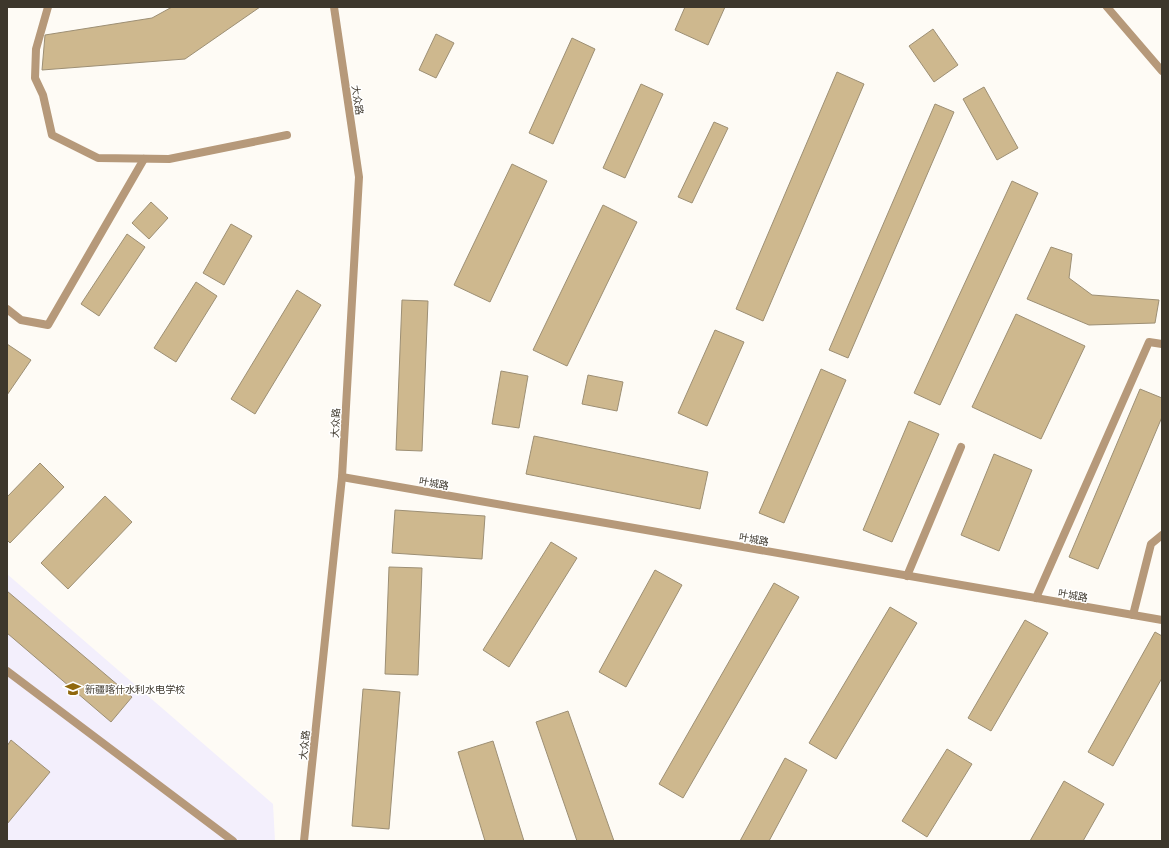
<svg xmlns="http://www.w3.org/2000/svg" width="1169" height="848" font-family="'Noto Sans','Noto Sans SC',sans-serif">
<style>
.education{fill:#f3effc}
.building{fill:#ceb88e;stroke:#9d8f74}
.lines{fill:none;stroke-linecap:round;stroke-linejoin:round}
.service{stroke:#b6997a;stroke-width:8}
.minor{stroke:#b6997a;stroke-width:8}
.labels{text-anchor:middle;stroke-width:3;stroke-linejoin:round;paint-order:stroke}
.street-label{font-size:10px;fill:#3d372c;stroke:#fff}
.poi-label{font-size:10px;fill:#3d372c;stroke:#fff;text-anchor:start}
</style>
<rect width="100%" height="100%" fill="#fefbf5"/>
<path class="education" d="M7,574L273,804L275,841H7Z"/>
<g class="building">
<path d="M172,7H260L185,59L42,70L45,35L152,18Z"/>
<path d="M685,7H725L708,45L675,30Z"/>
<path d="M933,29L958,65L934,82L909,46Z"/>
<path d="M436,34L454,43L436,78L419,70Z"/>
<path d="M572,38L595,49L553,144L529,133Z"/>
<path d="M837,72L864,84L763,321L736,309Z"/>
<path d="M641,84L663,94L625,178L603,168Z"/>
<path d="M984,87L1018,148L997,160L963,99Z"/>
<path d="M935,104L954,112L848,358L829,350Z"/>
<path d="M714,122L728,128L692,203L678,197Z"/>
<path d="M512,164L547,181L490,302L454,285Z"/>
<path d="M1012,181L1038,193L940,405L914,393Z"/>
<path d="M151,202L168,218L149,239L132,223Z"/>
<path d="M603,205L637,222L567,366L533,350Z"/>
<path d="M231,224L252,236L224,285L203,273Z"/>
<path d="M127,234L145,247L99,316L81,304Z"/>
<path d="M1051,247L1072,254L1069,278L1092,295L1159,300L1155,323L1089,325L1027,299Z"/>
<path d="M196,282L217,296L176,362L154,348Z"/>
<path d="M297,290L321,305L255,414L231,399Z"/>
<path d="M402,300L428,301L422,451L396,450Z"/>
<path d="M1016,314L1085,346L1041,439L972,407Z"/>
<path d="M715,330L744,342L707,426L678,413Z"/>
<path d="M7,344L31,360L7,395Z"/>
<path d="M821,369L846,380L784,523L759,513Z"/>
<path d="M501,371L528,376L519,428L492,424Z"/>
<path d="M588,375L623,382L617,411L582,404Z"/>
<path d="M1140,389L1162,398V417L1098,569L1069,557Z"/>
<path d="M909,421L939,434L892,542L863,530Z"/>
<path d="M534,436L708,472L700,509L526,474Z"/>
<path d="M994,454L1032,470L999,551L961,535Z"/>
<path d="M40,463L64,487L10,543L7,540V497Z"/>
<path d="M105,496L132,522L68,589L41,563Z"/>
<path d="M395,510L485,516L482,559L392,553Z"/>
<path d="M551,542L577,558L509,667L483,650Z"/>
<path d="M389,567L422,568L418,675L385,674Z"/>
<path d="M655,570L682,585L626,687L599,672Z"/>
<path d="M774,583L799,597L683,798L659,784Z"/>
<path d="M7,591L132,697L111,722L7,633Z"/>
<path d="M890,607L917,623L836,759L809,743Z"/>
<path d="M1025,620L1048,633L991,731L968,718Z"/>
<path d="M1155,632L1162,636V678L1113,766L1088,752Z"/>
<path d="M363,689L400,692L389,829L352,826Z"/>
<path d="M568,711L614,841H577L536,722Z"/>
<path d="M11,740L50,772L7,824V746Z"/>
<path d="M493,741L524,841H485L458,752Z"/>
<path d="M947,749L972,764L927,837L902,821Z"/>
<path d="M785,758L807,770L769,841H740Z"/>
<path d="M1064,781L1104,804L1083,841H1030Z"/>
</g>
<g class="lines">
<g class="service">
<path d="M48,7L36,49L35,78L43,95L52,135L98,158L169,159L287,135"/>
<path d="M7,309L21,320L48,325L144,159"/>
<path d="M907,576L961,447"/>
<path d="M1036,598L1149,342L1162,344"/>
<path d="M1133,615L1151,544L1162,535"/>
</g>
<g class="minor">
<path d="M1107,7L1162,71"/>
<path d="M342,477L1162,620"/>
<path d="M7,671L233,841"/>
<path d="M304,841L342,477L359,177L334,7"/>
</g>
</g>
<defs>
<symbol id="school-bare" viewBox="-9 -9 18 18"><path d="M0-5L7-2L0 1L-7-2ZM-4 1L0 2.5L4 1V4Q0 6-4 4Z" fill="#90680e" stroke="#fff" stroke-width="2.5" paint-order="stroke"/></symbol>
</defs>
<g fill-rule="evenodd">
<use href="#school-bare" x="62" y="678" width="22" height="22"/>
</g>
<g class="labels">
<g class="street-label">
<text transform="translate(358 100) rotate(81)" y="4">大众路</text>
<text transform="translate(335 423) rotate(-87)" y="4">大众路</text>
<text transform="translate(434 483) rotate(10)" y="4">叶城路</text>
<text transform="translate(754 539) rotate(10)" y="4">叶城路</text>
<text transform="translate(1073 595) rotate(10)" y="4">叶城路</text>
<text transform="translate(304 745) rotate(-84)" y="4">大众路</text>
</g>
<g class="poi-label">
<text x="85" y="693">新疆喀什水利水电学校</text>
</g>
</g>
<rect width="1169" height="848" fill="none" stroke="#3d372c" stroke-width="16"/>
</svg>
